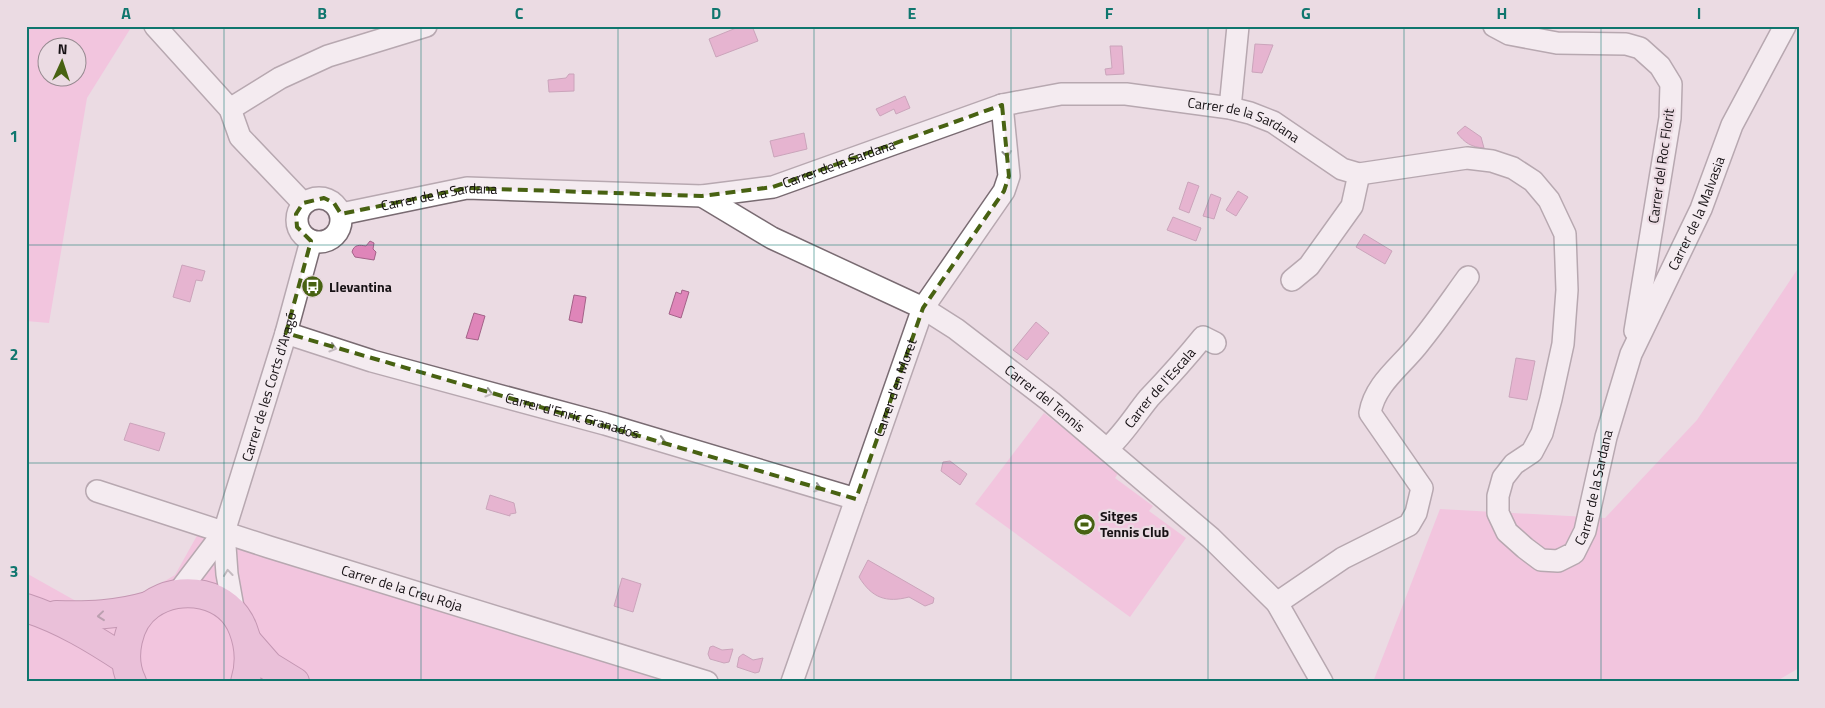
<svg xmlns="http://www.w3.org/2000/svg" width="1825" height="708" font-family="'Titillium Web',sans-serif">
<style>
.green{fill:#faabd8;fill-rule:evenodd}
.water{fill:#df85b9;stroke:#a36288}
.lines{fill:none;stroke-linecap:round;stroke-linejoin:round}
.minor-casing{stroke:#796b72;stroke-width:24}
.major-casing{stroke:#954576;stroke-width:30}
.minor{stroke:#fff;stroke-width:21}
.major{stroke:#e9a0cd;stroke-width:28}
.oneway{stroke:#969495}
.oneway2{stroke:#805870}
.marked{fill:none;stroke:#486212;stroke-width:4;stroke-dasharray:10 6;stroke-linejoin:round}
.grid{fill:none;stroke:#0f766e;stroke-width:1;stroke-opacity:0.55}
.labels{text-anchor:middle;stroke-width:4.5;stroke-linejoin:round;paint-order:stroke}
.street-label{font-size:14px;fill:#161114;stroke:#ebdbe3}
.poi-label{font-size:14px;font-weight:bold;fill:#161114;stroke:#ebdbe3;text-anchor:start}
.neatline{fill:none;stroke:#0f766e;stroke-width:2}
.grid-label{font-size:16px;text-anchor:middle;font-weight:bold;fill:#0f766e}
</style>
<rect width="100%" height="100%" fill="#ebdbe3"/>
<g class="green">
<path d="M26,26H132L87,98L49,323L26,321ZM48,48H78V78H48Z"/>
<path d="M1799,267V668L1775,682H1373L1440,509L1605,518L1697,420Z"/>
<path d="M1044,413L1119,472L1115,478L1153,506L1149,511L1186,538L1130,617L975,504Z"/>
<path d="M199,532L666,682H26V573L83,605L146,592L175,575Z"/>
</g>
<g class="water">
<path d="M741,26H752L758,41L716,57L709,39Z"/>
<path d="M1255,44L1273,45L1262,73L1252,72Z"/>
<path d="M1110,46H1122L1124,74L1106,75L1105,69L1112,68Z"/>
<path d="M569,74H574V91L549,92L548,80L566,78Z"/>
<path d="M905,96L910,108L896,114L894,109L880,116L876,109Z"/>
<path d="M1465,126L1481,137L1484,148C1471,147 1465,143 1457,133Z"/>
<path d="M804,133L807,149L774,157L770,141Z"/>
<path d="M1188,182L1199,186L1189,213L1179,209Z"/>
<path d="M1238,191L1248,197L1236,216L1226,210Z"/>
<path d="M1211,194L1221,198L1214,219L1203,216Z"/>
<path d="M1173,217L1201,228L1196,241L1167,230Z"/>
<path d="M1364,234L1392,251L1385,264L1356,247Z"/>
<path d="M370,241L374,243L373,249L376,252L374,260L355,257L352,252C354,244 360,245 366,246Z"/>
<path d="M182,265L205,271L202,281L196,280L190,302L173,297Z"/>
<path d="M682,290L689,292L681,318L669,314L676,292L681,294Z"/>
<path d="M574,295L586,297L582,323L569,320Z"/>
<path d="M474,313L485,316L478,340L466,338Z"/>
<path d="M1036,322L1049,333L1027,360L1013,350Z"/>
<path d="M1516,358L1535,361L1527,400L1509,397Z"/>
<path d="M130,423L165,433L159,451L124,440Z"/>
<path d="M950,461L967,474L960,485L941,471L943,462Z"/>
<path d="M490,495L514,503L516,513L510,514V516L486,509Z"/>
<path d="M868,560L934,598L933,603L925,606L909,597C886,603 872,598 859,577Z"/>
<path d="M622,578L641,584L633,612L614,606Z"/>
<path d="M713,646L722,650L733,649L729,662L724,663L710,659L708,654L710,647Z"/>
<path d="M743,654L753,660L763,658L759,672L755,673L737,667L739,657Z"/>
</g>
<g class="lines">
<defs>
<g id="minor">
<path d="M155,26L230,109L240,137L303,203"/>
<path d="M1494,26L1509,34L1557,43L1626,44L1640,48L1660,66L1671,84L1670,118L1635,331"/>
<path d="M1230,108L1238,26"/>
<path d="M230,109L280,78L328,56L426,26"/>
<path id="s1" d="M702,196L772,238L923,308L956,329L1051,402L1211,538L1277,603L1322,682"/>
<circle cx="319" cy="220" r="22"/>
<path id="s2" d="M341,214L467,188L702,196L773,187L1002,105L1061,94H1126L1230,108L1250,113L1273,122L1342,169L1359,174L1467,158L1492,161L1513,168L1533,181L1549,200L1565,234L1567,290L1563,344L1551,399L1542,433L1532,452L1514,464L1503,478L1498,496V513L1507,532L1525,548L1541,560L1558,561L1574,553L1585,531L1606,437L1631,354L1701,209L1732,125L1785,26"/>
<path d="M1292,280L1309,266L1352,206L1359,174"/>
<path id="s3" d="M286,333L372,361L605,424L856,499"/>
<path id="s4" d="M1107,449C1124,434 1135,415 1149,398C1168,378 1186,358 1203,337L1215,343"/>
<path id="s5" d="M97,491L269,547L707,682"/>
<path d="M224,532L227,574L234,613"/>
<path id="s6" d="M177,594L224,532L286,333L311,241"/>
<path d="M1277,603L1343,558L1409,525L1416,513L1422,488L1370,413C1375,383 1402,366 1420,342C1437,321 1452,299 1468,277"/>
<path id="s7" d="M792,682L923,308L1004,191L1009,176L1002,105"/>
</g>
<g id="major">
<path d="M26,608C63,620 94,639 126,660"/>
<path d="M56,615C89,616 117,615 148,606"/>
<path d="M248,642L269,666L295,682"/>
<path d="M132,682C120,658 127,621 150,605C181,583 229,592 243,629C250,647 251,663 245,682"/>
</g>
</defs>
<use href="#minor" class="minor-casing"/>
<use href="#major" class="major-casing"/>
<use href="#minor" class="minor"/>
<use href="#major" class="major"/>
</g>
<defs><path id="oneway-chevron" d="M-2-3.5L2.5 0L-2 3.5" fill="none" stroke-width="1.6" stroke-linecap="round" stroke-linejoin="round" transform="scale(1.25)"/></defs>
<g class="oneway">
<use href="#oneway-chevron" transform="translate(1007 154) rotate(84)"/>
<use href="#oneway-chevron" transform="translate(333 348) rotate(17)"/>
<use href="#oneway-chevron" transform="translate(489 393) rotate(16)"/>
<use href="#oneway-chevron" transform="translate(662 441) rotate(17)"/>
<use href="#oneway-chevron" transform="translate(818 488) rotate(17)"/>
<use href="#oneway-chevron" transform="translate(228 573) rotate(-96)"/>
</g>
<use class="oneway2" href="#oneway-chevron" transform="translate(101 616) rotate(174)"/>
<path d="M0 0H1825V708H0ZM1002,105L1009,176L1004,191L923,308L856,499L286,333L311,241L297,227L296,214L303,203L324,198L334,203L341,214L467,188L702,196L773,187Z" fill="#ebdbe3" fill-opacity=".55" fill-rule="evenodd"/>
<path class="marked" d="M1002,105L1009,176L1004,191L923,308L856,499L286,333L311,241L297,227L296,214L303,203L324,198L334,203L341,214L467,188L702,196L773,187Z"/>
<path class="grid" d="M224,26V682M421,26V682M618,26V682M814,26V682M1011,26V682M1208,26V682M1404,26V682M1601,26V682M26,245H1799M26,463H1799"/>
<defs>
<symbol id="bus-disc" viewBox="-11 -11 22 22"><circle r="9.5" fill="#486212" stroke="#ebdbe3"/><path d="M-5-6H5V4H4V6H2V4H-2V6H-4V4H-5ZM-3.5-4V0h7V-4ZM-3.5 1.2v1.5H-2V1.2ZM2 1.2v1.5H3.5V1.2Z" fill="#fff"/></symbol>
<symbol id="stadium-disc" viewBox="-11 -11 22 22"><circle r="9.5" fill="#486212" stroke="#ebdbe3"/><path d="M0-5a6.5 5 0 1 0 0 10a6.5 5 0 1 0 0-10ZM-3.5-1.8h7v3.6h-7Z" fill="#fff"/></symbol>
</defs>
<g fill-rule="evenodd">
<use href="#bus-disc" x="300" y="274" width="25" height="25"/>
<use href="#stadium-disc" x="1072" y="512" width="25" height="25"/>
</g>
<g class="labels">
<g class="street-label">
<text dy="5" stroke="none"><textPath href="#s2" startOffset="925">Carrer de la Sardana</textPath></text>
<text dy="5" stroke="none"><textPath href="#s2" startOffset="505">Carrer de la Sardana</textPath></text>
<text transform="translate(1661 166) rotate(-82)" y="5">Carrer del Roc Florit</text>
<text dy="5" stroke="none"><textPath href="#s2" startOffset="100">Carrer de la Sardana</textPath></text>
<text dy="5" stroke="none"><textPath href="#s2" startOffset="2059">Carrer de la Malvasia</textPath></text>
<text dy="5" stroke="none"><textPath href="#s6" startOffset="230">Carrer de les Corts d'Aragó</textPath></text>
<text dy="5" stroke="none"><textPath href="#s7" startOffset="312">Carrer d'en Moret</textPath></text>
<text dy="5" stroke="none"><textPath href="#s4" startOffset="81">Carrer de l'Escala</textPath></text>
<text dy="5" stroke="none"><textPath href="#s1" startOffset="400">Carrer del Tennis</textPath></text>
<text dy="5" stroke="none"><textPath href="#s3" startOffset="298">Carrer d'Enric Granados</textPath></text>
<text dy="5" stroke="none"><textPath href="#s2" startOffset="1765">Carrer de la Sardana</textPath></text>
<text dy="5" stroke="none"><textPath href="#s5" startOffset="320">Carrer de la Creu Roja</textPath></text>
</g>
<g class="poi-label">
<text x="329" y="292">Llevantina</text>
<text x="1100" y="521">Sitges<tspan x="1100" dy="16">Tennis Club</tspan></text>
</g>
</g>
<rect width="1825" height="708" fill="none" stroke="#ebdbe3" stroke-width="55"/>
<g transform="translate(62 62) rotate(3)"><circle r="24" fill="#ebdbe3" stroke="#968a90"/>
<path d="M0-4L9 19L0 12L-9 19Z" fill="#486212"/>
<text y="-8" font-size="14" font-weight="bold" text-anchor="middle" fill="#161114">N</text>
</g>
<rect x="28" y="28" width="1770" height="652" class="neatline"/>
<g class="grid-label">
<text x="126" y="19">A</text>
<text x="322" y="19">B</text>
<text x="519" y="19">C</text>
<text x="716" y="19">D</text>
<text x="912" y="19">E</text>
<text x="1109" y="19">F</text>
<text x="1306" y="19">G</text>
<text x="1502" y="19">H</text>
<text x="1699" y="19">I</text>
<text x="14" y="142">1</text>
<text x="14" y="360">2</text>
<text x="14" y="577">3</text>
</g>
</svg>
